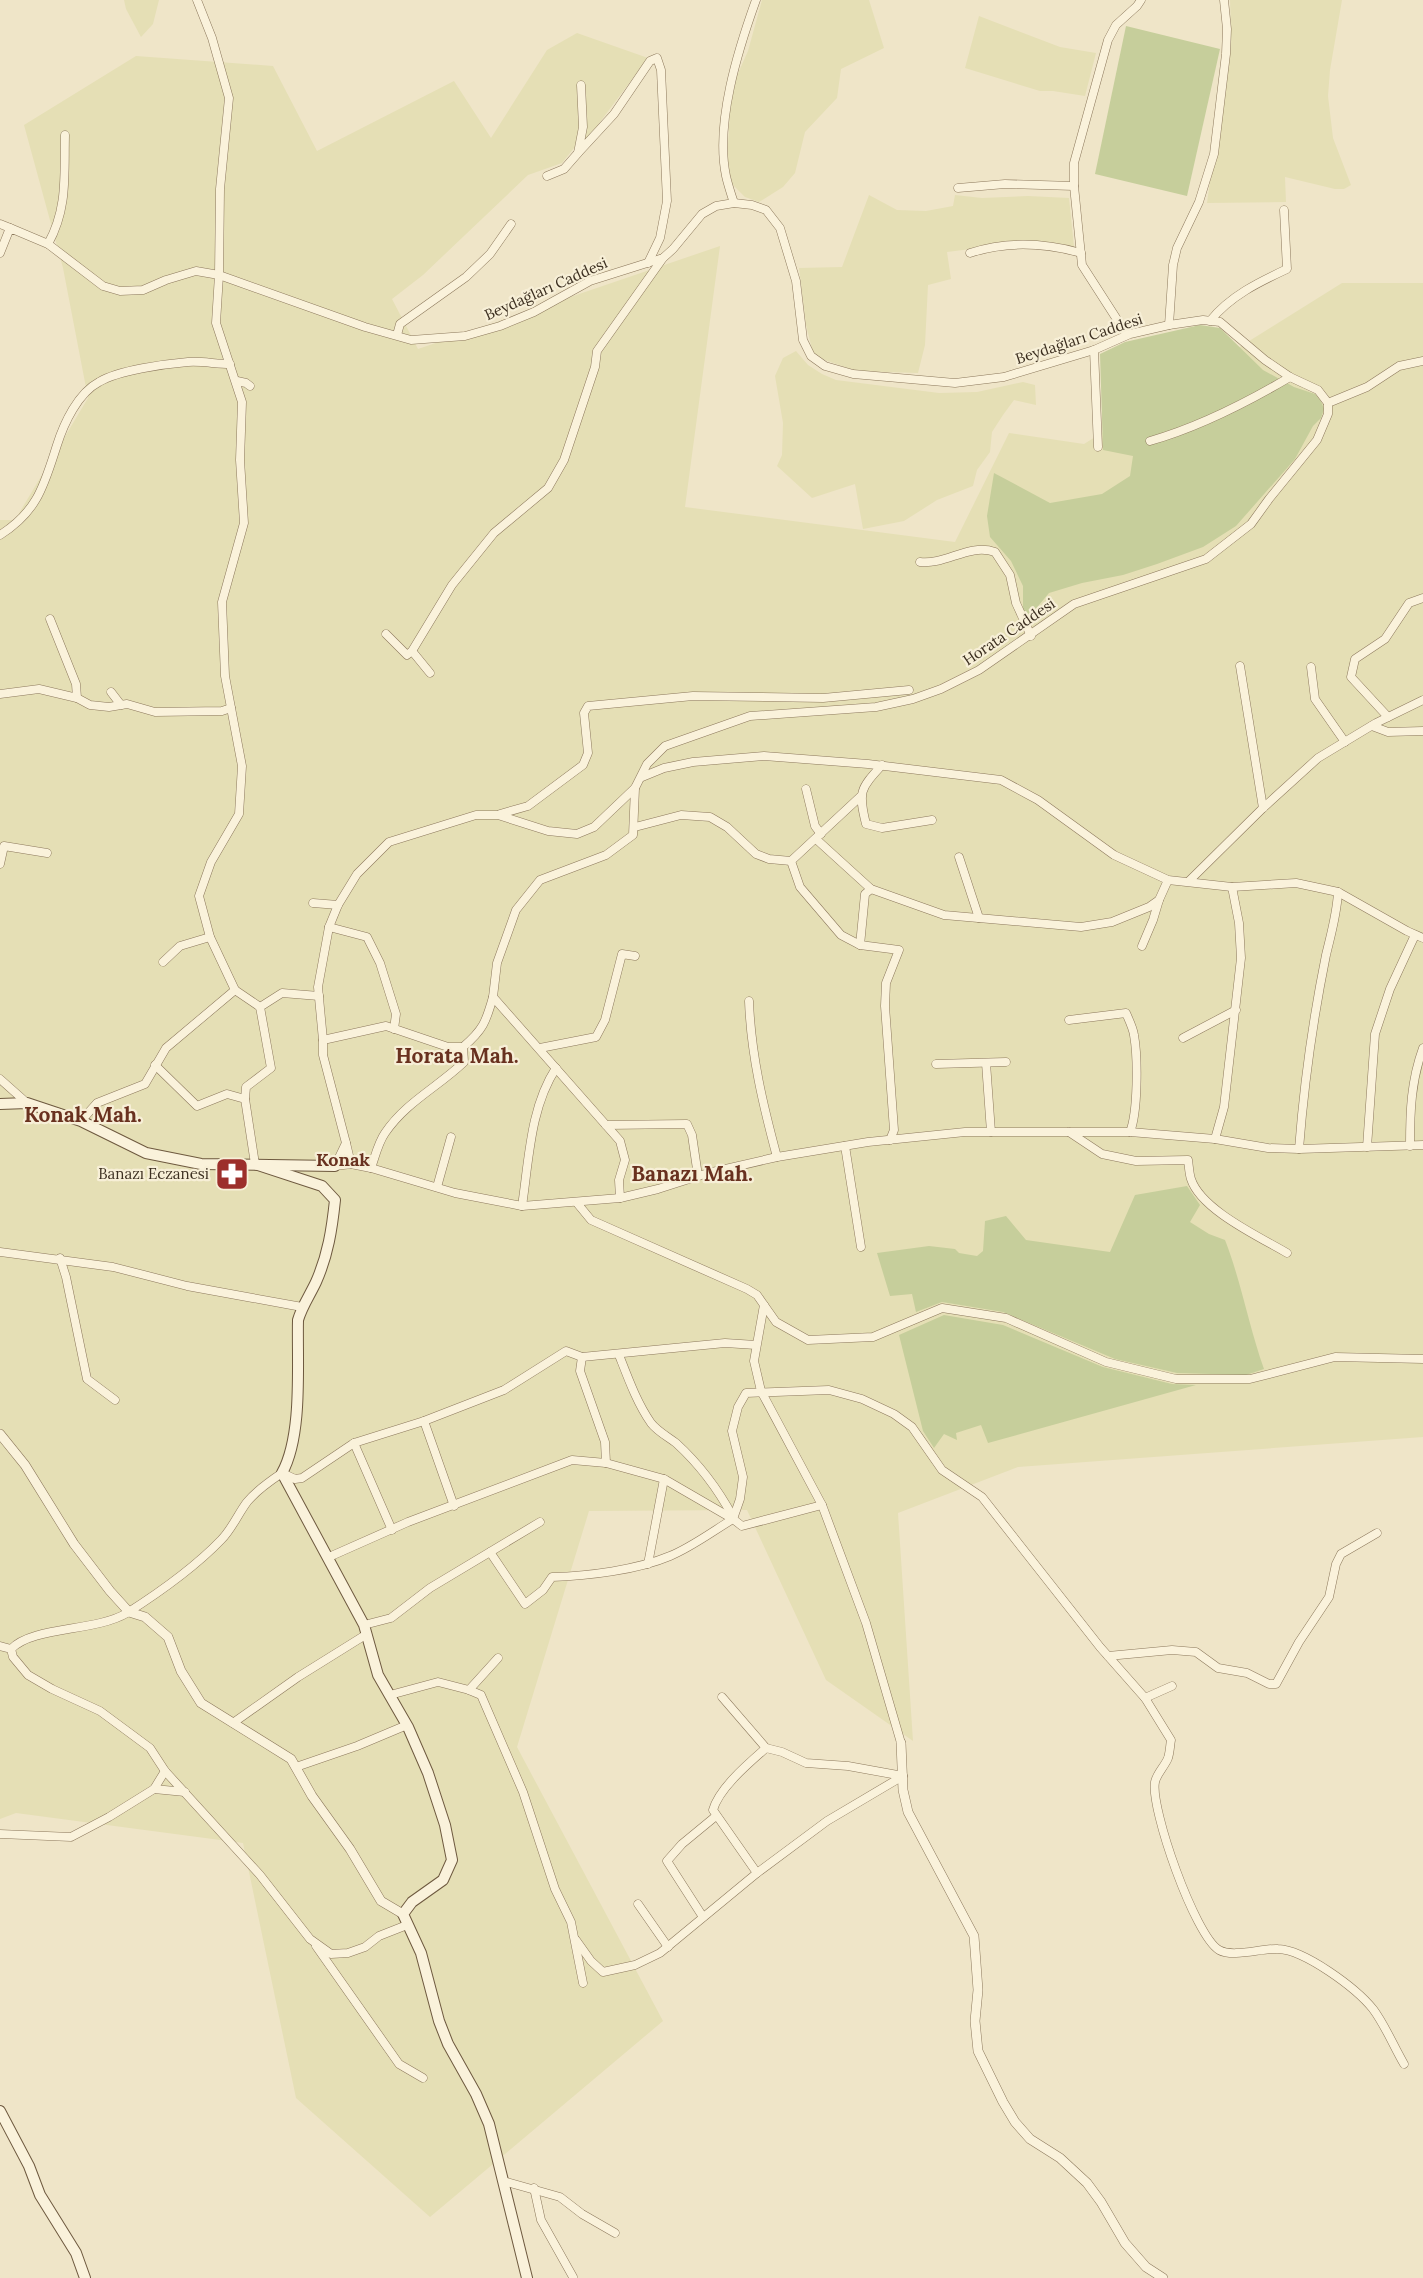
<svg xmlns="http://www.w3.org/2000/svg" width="1423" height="2278" font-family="Lora,serif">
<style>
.farmland{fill:#e5dfb5}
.green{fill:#c6ce9b}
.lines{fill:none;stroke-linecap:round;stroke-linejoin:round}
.minor-casing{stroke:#8c785c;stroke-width:9}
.tertiary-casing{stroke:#8c785c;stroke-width:10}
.secondary-casing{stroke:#6e593f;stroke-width:12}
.minor{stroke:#faf2db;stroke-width:8}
.tertiary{stroke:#faf2db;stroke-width:9}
.secondary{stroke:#faf2db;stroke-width:10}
.labels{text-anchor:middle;stroke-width:4.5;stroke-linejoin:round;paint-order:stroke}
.street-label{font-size:15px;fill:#3c2f20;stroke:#f7efd7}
.poi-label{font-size:15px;fill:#3c2f20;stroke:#f7efd7;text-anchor:end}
.quarter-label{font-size:18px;font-weight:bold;fill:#69311f;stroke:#f7efd7}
.district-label{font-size:21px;font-weight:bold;fill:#69311f;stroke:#f7efd7}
</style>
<rect width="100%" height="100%" fill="#efe5c8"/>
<g class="farmland">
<path d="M124,0H159L153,24L141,37L126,9Z"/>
<path d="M762,0H869L884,48L841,69L837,98L805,132L795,173L783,187L759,202L745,197L732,184L727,162L730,109L735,80L748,51Z"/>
<path d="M1230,0H1342L1330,70L1328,96L1333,138L1351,185L1344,189H1335L1285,177L1286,202L1207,203L1231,30Z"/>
<path d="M979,16L1060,47L1096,53L1085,96L1053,91H1040L965,68Z"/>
<path d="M577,33L648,58L591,134L574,148L562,163L528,175L423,275L392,299L418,349L720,246L685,507L955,542L1009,433L1084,444L1342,283H1423V1437L1018,1467L898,1513L913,1741L826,1680L747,1510L589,1511L517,1747L663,2021L430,2217L296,2098L243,1843L16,1813L0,1819V520H15L88,398L63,268L24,125L136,56L273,66L317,151L454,81L491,138L547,50Z"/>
<path d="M869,195L897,210L926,211L953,206L955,195L982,198L1028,196L1069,198L1074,247L1034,241L947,252L951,279L928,285L925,345L918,373L856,371L822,359L813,353L806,325L799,268L842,267Z"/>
<path d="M796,351L808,365L822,374L836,380L939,393L977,392L1023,382L1035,385L1036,405L1014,400L1003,415L992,432L990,452L977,470L973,486L937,500L904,521L863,529L855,484L812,498L777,466L782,455L783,423L775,376L783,358Z"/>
</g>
<g class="green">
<path d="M1126,26L1220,49L1187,196L1095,174Z"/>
<path d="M1200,325L1220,328L1263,370L1294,387L1315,394L1321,401L1324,409L1321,418L1313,426L1295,459L1236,526L1203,547L1157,564L1123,575L1082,583L1049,593L1029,617L1023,611V586L1011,561L990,537L987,516L994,473L1050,503L1102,494L1130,476L1133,456L1103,450L1100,354L1125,342Z"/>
<path d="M1187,1186L1200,1205L1190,1222L1209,1234L1225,1240C1241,1281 1249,1327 1264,1369L1246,1375L1177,1373L1115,1359L1003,1312L942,1302L916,1312L912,1294L890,1296L877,1253L929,1246L955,1249L959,1253L977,1256L983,1251L985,1221L1006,1216L1026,1240L1110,1252L1135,1195Z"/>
<path d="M944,1315L1003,1325L1103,1367L1172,1384L1196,1385L988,1443L981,1425L956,1433L957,1440L944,1434L934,1448L923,1431L899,1335Z"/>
</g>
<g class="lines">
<defs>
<g id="minor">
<path d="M581,85L583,127L578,153L614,114L650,61L657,58L661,70L667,201L660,238L648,263"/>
<path d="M547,176L564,169L578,153"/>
<path d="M958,188L1005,184L1074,186"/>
<path d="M734,203C731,194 728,185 726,176C715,123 738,50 756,0"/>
<path d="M0,224L10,228"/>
<path d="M48,244C68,208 64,175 65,135"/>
<path d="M0,253L10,228L48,244L103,286L120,291L143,290L166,280L196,271L219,275L365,327L411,340L465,336L500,326L534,312L590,281L663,258L673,249L702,214L716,206L734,203L752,205L766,210L780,228L796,281L803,340L811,356L825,366L853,374L955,383L1004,377L1094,350L1130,334L1169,325L1203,320L1220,322L1265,360L1290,377L1318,390L1328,403"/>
<path d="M970,253C1006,241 1045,243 1081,253"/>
<path d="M1210,321C1230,296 1259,282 1287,269L1284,210"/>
<path d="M1169,325L1173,265L1177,248L1199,202L1214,154L1226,54L1227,29L1224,0"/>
<path d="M397,335L400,324L466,277L490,254L511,224"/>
<path d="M1127,335L1082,265L1074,186V163L1108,40L1116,25L1137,6L1141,0"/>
<path d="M1094,350L1098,447"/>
<path d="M237,381L246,383L250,386"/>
<path d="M1328,403L1367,387L1399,366L1423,361"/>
<path d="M1150,441C1199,427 1246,403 1290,377"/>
<path d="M0,535C38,511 44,485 57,445C64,423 78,393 99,382C119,370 165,364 188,362C202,361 216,364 230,364"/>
<path d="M920,562C946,565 969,543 995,552L1010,575L1016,603L1031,636"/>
<path d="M50,619L76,684L77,698L90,705L109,707L127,704L155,712L222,711L231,708"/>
<path d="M386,634L407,655L412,651L452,585L494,533L548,488L564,460L595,367L597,351L663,258"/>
<path d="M412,651L430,673"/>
<path d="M1240,666L1263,808"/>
<path d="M1311,667L1315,699L1345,742"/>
<path d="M111,692L121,705"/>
<path d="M0,694L39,689L77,698"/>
<path d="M1388,717L1351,677L1355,659L1385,639L1409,603L1423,598"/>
<path d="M1372,726L1388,732L1423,731"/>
<path d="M882,765C860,789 858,792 866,824L882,828L932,820"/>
<path d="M642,777L664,768L693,762L764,756L868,764L1001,780L1038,800L1114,855L1168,880L1232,887L1296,883L1338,892L1407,931L1423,938"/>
<path d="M806,789L815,826L821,834"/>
<path d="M500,814L528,806L583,765L588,753L584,713L588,706L693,696L823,698L909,690"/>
<path d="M635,827L681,815L710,817L727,827L756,854L769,859L791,861"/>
<path d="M816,839L871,889L944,915L1081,927L1112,922L1149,907L1159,900L1168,880"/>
<path d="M959,857L979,918"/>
<path d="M0,864L4,846L47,853"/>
<path d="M1189,881L1263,808L1318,758L1376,723L1423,700"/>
<path d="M871,889L865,894L860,945L899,950L886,983L885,1006L894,1130L890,1140"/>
<path d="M313,903L338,905"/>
<path d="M329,927L367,937L380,963L396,1014L394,1029"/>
<path d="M860,945L841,935L800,887L791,861L861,796"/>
<path d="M1142,946L1153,920L1159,900"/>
<path d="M163,962L180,946L210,937"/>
<path d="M235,990L260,1007"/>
<path d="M749,1001C751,1055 763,1105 777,1157"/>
<path d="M1069,1020L1126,1013C1129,1020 1133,1028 1134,1035C1138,1058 1138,1112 1130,1132"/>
<path d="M1183,1038L1236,1010"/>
<path d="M323,1040L386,1026L448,1047H463L464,1062C438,1087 406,1102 385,1133C378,1143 375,1157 371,1168"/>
<path d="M463,1047C483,1030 486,1022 493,997"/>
<path d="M540,1048L596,1037L605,1020L622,954L635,956"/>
<path d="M986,1063L991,1132"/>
<path d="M936,1064L1006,1062"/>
<path d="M155,1065L197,1106L227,1094L245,1099"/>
<path d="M0,1079L27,1103"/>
<path d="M81,1121L97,1103L145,1084L166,1048L235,990L210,937L199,896L211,862L239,814L242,766L225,676L222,602L244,523L240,460L242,402L216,323L219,275L220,189L229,98L212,38L197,0"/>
<path d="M606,1125L687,1124L692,1135L698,1176"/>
<path d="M1069,1132L1102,1154L1136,1161L1188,1160C1189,1166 1189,1173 1191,1179C1201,1210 1260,1237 1287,1253"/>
<path d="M1215,1139L1224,1107L1241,958L1239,923L1232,887"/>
<path d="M346,1143L351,1164"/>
<path d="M845,1146L861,1247"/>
<path d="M1410,1146C1410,1111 1411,1081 1423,1048"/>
<path d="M1367,1147L1375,1034L1390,989L1415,935"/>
<path d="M1299,1149C1304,1084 1313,1019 1326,955C1331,934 1337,914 1338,892"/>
<path d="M255,1164L245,1099L246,1087L271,1068L260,1007L282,993L319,996"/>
<path d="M335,1166L346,1143L323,1055V1040L318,987L329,927L338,905L357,874L389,842L476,815H498L548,831L577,834L594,827L635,788L647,764L665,746L750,716L876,707L913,699L941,689L979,670L1074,604L1206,559L1251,524L1269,499L1317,440L1328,414V403"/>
<path d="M335,1166L351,1164L371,1168L455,1193L522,1206L620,1198L658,1189L708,1173L777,1157L868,1142L965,1132H1130L1215,1139L1268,1148L1299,1149L1423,1145"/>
<path d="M437,1187L451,1137"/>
<path d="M620,1198L619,1180L625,1160L620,1141L493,997L497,963L516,910L540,880L606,855L633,835L635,788"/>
<path d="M577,1203L591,1220L747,1289L757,1295L764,1305L754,1361L761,1391L822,1505L866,1623L901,1743"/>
<path d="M522,1206C529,1160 530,1108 556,1068"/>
<path d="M0,1252L113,1267L187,1286L302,1307"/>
<path d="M60,1258L66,1277L87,1379L115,1400"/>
<path d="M764,1305L776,1322L808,1340L873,1337L942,1308L1006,1318L1106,1362L1176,1379H1250L1335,1357L1423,1359"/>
<path d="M619,1355C628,1378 637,1403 651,1423C657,1431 668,1437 676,1443C698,1463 719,1491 733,1517"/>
<path d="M582,1357L580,1371L605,1442L606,1463"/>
<path d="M424,1421L454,1506"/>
<path d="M354,1443L392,1530"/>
<path d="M490,1552L525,1604L543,1590L552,1577C588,1576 637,1570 670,1556C692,1547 713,1531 733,1519L740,1499L743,1477L732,1431L738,1407L746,1393L829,1390L862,1399L894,1414L912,1427L942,1470L982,1497L1100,1647L1145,1698L1172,1686"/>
<path d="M329,1557L408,1522L572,1460L606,1463L664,1479L733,1519L742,1526L822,1505"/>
<path d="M648,1564L664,1479"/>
<path d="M364,1625L391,1618L430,1588L540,1522"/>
<path d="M0,1646L11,1649"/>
<path d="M1108,1656L1172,1650L1196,1652L1218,1668L1247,1673L1269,1684H1276L1299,1642L1329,1597L1336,1564L1341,1554L1377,1533"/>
<path d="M469,1690L498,1658"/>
<path d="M390,1695L438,1682L469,1690L481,1695L523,1792L555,1889L571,1922L583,1983"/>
<path d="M722,1697L766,1748"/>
<path d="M1145,1698L1171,1740C1170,1745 1170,1752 1168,1758C1165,1766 1157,1773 1155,1782C1150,1808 1195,1936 1219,1950C1233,1958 1262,1948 1278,1949C1305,1950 1356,1988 1373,2009C1385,2025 1394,2047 1404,2064"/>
<path d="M233,1723L298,1677L367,1634"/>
<path d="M296,1767L357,1746L407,1725"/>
<path d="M154,1789L185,1792"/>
<path d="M0,1834L71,1837L109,1817L154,1789L165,1771"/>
<path d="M757,1873L713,1810C719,1788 749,1763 766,1748L782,1752L806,1763L848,1766L903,1776"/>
<path d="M638,1904L668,1947"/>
<path d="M703,1917L667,1861L682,1844L716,1816"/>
<path d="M407,1925L379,1936L365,1947L348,1953L331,1954L310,1939L260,1875L165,1771L150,1748L100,1711L52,1689L28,1675L13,1657L11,1649C33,1626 95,1632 127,1613C160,1592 194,1568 221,1540C232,1529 238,1514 247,1502C256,1491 270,1481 282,1473L295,1479L302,1478L354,1443L424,1421L504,1390L566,1351L582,1357L725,1343L756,1345"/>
<path d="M576,1940L591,1961L603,1972L635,1965L660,1953L757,1873L827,1821L903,1776"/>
<path d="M316,1946L399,2064L423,2078"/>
<path d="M503,2181L560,2197L582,2214L615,2233"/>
<path d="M534,2188L541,2220L573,2277"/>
</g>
<g id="tertiary">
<path d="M0,1434L25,1465L74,1544L110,1591L129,1612L145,1617L168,1637L181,1671L201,1703L291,1759L312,1796L350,1849L381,1901L403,1914"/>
<path d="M901,1743L903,1790L908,1812L974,1936L978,1990L975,2021L978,2051L1003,2102L1015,2122L1030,2139L1060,2158L1087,2183L1101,2202L1125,2243L1146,2267L1163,2278"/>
</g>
<g id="secondary">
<path d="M0,1104L27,1103L81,1121L146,1153L201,1164L335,1166"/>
<path d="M255,1164L322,1186L335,1200C332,1229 328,1255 316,1282C310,1295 302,1306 298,1320C297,1364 303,1435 282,1473L364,1625L378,1675L408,1727L428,1773L445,1825L452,1860L443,1880L412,1902L403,1914L421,1953L439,2021L448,2044L476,2094L489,2124L527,2278"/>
<path d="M0,2111L29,2166L40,2195L76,2253L85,2278"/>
</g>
</defs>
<use href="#minor" class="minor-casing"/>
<use href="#tertiary" class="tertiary-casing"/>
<use href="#secondary" class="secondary-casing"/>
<use href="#minor" class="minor"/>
<use href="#tertiary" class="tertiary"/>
<use href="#secondary" class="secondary"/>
</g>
<defs>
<symbol id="pharmacy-square" viewBox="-11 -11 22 22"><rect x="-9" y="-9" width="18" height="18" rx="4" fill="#9c2f2b" stroke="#f7efd7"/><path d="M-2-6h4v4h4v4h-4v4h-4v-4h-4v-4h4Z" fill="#fff"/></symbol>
</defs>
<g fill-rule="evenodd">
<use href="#pharmacy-square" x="213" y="1155" width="38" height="38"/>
</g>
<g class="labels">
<g class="street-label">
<text transform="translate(546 289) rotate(-24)" y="5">Beydağları Caddesi</text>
<text transform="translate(1079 339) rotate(-18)" y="5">Beydağları Caddesi</text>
<text transform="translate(1009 632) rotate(-34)" y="5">Horata Caddesi</text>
</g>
<g class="poi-label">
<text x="209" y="1179">Banazı Eczanesi</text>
</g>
<g class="quarter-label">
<text x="343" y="1166">Konak</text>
</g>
<g class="district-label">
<text x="457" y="1063">Horata Mah.</text>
<text x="83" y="1122">Konak Mah.</text>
<text x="692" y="1181">Banazı Mah.</text>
</g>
</g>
</svg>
